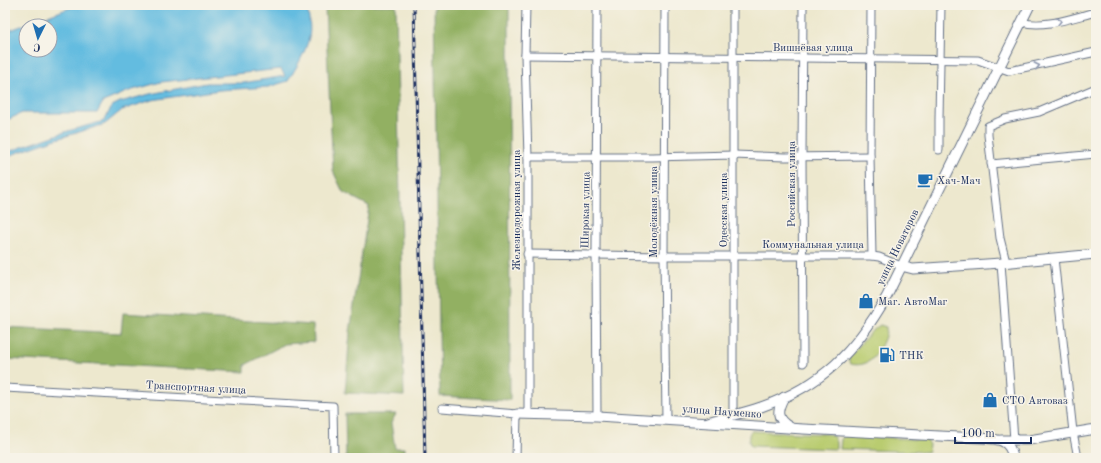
<svg xmlns="http://www.w3.org/2000/svg" width="1101" height="463" font-family="'Old Standard TT',serif">
<style>
.green{fill:#b9cc6f;stroke:#6a7e66}
.forest{fill:#92b062;stroke:#567060}
.water{fill:#63bce0;stroke:#3f769f;fill-rule:evenodd}
.lines{fill:none;stroke-linecap:round;stroke-linejoin:round}
.minor-casing{stroke:#647085;stroke-width:9}
.major-casing{stroke:#647085;stroke-width:11}
.minor{stroke:#fff;stroke-width:7}
.major{stroke:#fff;stroke-width:9}
.rail-casing{stroke:#1b2f5e;stroke-width:3}
.rail{stroke:#f7f3e8;stroke-width:1.5;stroke-dasharray:4.5;stroke-linecap:butt}
.oneway{stroke:#8d97ae}
.labels{text-anchor:middle;stroke-width:3;stroke-linejoin:round;paint-order:stroke}
.street-label{font-size:11px;fill:#1b2f5e;stroke:#f7f3e8}
.poi-label{font-size:11px;fill:#1b2f5e;stroke:#f7f3e8;text-anchor:start}
</style>
<rect width="100%" height="100%" fill="#f7f3e8"/>
<filter id="ink" filterUnits="userSpaceOnUse"><feTurbulence type="fractalNoise" baseFrequency=".025" numOctaves="2"/><feDisplacementMap in="SourceGraphic" scale="8" xChannelSelector="R" yChannelSelector="G"/><feConvolveMatrix kernelMatrix="1 2 1 2 8 2 1 2 1" color-interpolation-filters="sRGB"/></filter>
<filter id="wash" filterUnits="userSpaceOnUse"><feTurbulence type="fractalNoise" baseFrequency=".012" numOctaves="4" result="noise"/><feDisplacementMap in="SourceGraphic" scale="16" xChannelSelector="R" yChannelSelector="G"/><feGaussianBlur stdDeviation="0.9" result="paint"/><feColorMatrix in="noise" values="0 0 0 0 0 0 0 0 0 0 0 0 0 0 0 0 0 1.4 0 .05"/><feComposite in="paint" operator="in"/></filter>
<g filter="url(#wash)">
<rect width="100%" height="100%" fill="#ede8ce"/>
<g class="green">
<path d="M880,325L886,327C888,335 878,353 872,359C867,364 858,366 851,364L849,362V357L870,333Z"/>
<path d="M751,431L828,434L833,436L836,442V449L751,446C748,442 748,435 751,431Z"/>
<path d="M845,435L927,440L929,444L928,452L840,449L841,439Z"/>
</g>
<g class="forest">
<path d="M321,5H396L404,396L345,393L350,332L369,206L343,192L333,171L325,8Z"/>
<path d="M434,5H509L510,400L440,396Z"/>
<path d="M123,313L313,325L314,342L285,344L245,365V372L5,359V327L121,333Z"/>
<path d="M345,414H396L391,423L395,448H405V458H346Z"/>
</g>
<path class="water" d="M97,5H303L307,9C309,17 311,28 309,37C306,52 296,68 288,81L268,87L220,90L152,100L122,110L105,124L53,140L5,157V153L68,131L104,121L112,106L120,102L150,94L207,83H243L285,76L281,69L161,82L129,91L103,102L97,113H22L5,121V32L72,7ZM26,26H50V50H26Z"/>
</g>
<g filter="url(#ink)">
<g class="lines">
<defs>
<g id="minor">
<path d="M526,5L525,55L528,157V414"/>
<path d="M597,5L596,255L597,416"/>
<path d="M665,5L664,256L666,420"/>
<path d="M871,5L870,156L872,256"/>
<path d="M1022,22C1043,29 1074,17 1096,12"/>
<path d="M525,55L978,60L1009,71L1096,52"/>
<path d="M939,150V119L941,5"/>
<path d="M528,157H652L734,155L785,157L870,156"/>
<path d="M991,164L1096,154"/>
<path d="M527,254L664,256H872L879,257L901,266"/>
<path d="M1054,258L1073,432L1078,458"/>
<path d="M1006,262L1000,238L988,135V126L1005,119L1039,112L1096,88"/>
<path d="M1001,263L1014,440"/>
<path d="M803,363L802,156L803,5"/>
<path d="M5,388L333,406L334,458"/>
<path d="M442,408L517,414L516,458"/>
<path d="M733,415V5"/>
</g>
<g id="major">
<path d="M901,266L913,269L1001,263L1096,254"/>
<path d="M784,397C777,410 775,419 790,427"/>
<path d="M517,414L597,416L803,429L979,438C996,439 1010,438 1013,458"/>
<path d="M708,422C725,417 744,413 761,407C823,385 855,352 887,296L1030,5"/>
<path d="M1001,440H1029L1096,429"/>
</g>
</defs>
<use href="#minor" class="minor-casing"/>
<use href="#major" class="major-casing"/>
<use href="#minor" class="minor"/>
<use href="#major" class="major"/>
<defs>
<path id="rail" d="M414,5L425,458"/>
</defs>
<use href="#rail" class="rail-casing"/>
<use href="#rail" class="rail"/>
</g>
<defs><path id="oneway-chevron" d="M-2-3.5L2.5 0L-2 3.5" fill="none" stroke-width="1.6" stroke-linecap="round" stroke-linejoin="round"/></defs>
<g class="oneway">
<use href="#oneway-chevron" transform="translate(1059 21) rotate(-14)"/>
<use href="#oneway-chevron" transform="translate(1037 66) rotate(-13)"/>
</g>
</g>
<defs>
<symbol id="cafe-bare" viewBox="-9 -9 18 18"><path d="M-5.5-4.5H6V0H3Q3 3.5 0 3.5H-2.5Q-5.5 3.5-5.5 0ZM3-3.2v2h1.7v-2ZM-6 4.5H4V6H-6Z" fill="#1f6fb2" stroke="#f7f3e8" stroke-width="2.5" paint-order="stroke"/></symbol>
<symbol id="shop-bare" viewBox="-9 -9 18 18"><path d="M-5-2.5h2.3a2.7 3.5 0 0 1 5.4 0H5L5.5 6h-11ZM-1.5-2.5h3a1.5 2.3 0 0 0-3 0Z" fill="#1f6fb2" stroke="#f7f3e8" stroke-width="2.5" paint-order="stroke"/></symbol>
<symbol id="fuel-bare" viewBox="-9 -9 18 18"><path d="M-5.5-6h7V0h2V4h1.3V-2.5L3-4.5l.8-.8L6-3V5H2.5V1h-1V6h-7ZM-4.2-4.7v3.2H.2V-4.7Z" fill="#1f6fb2" stroke="#f7f3e8" stroke-width="2.5" paint-order="stroke"/></symbol>
</defs>
<g fill-rule="evenodd">
<use href="#cafe-bare" x="914" y="169" width="22" height="22"/>
<use href="#shop-bare" x="855" y="290" width="22" height="22"/>
<use href="#fuel-bare" x="876" y="344" width="22" height="22"/>
<use href="#shop-bare" x="979" y="389" width="22" height="22"/>
</g>
<g class="labels">
<g class="street-label">
<text x="813" y="51">Вишнёвая улица</text>
<text transform="translate(791 184) rotate(-90)" y="4">Российская улица</text>
<text transform="translate(516 210) rotate(-90)" y="4">Железнодорожная улица</text>
<text transform="translate(585 210) rotate(-89)" y="4">Широкая улица</text>
<text transform="translate(723 210) rotate(-90)" y="4">Одесская улица</text>
<text transform="translate(653 212) rotate(-90)" y="4">Молодёжная улица</text>
<text x="813" y="248">Коммунальная улица</text>
<text transform="translate(897 247) rotate(-64)" y="4">улица Новаторов</text>
<text transform="translate(196 387) rotate(3)" y="4">Транспортная улица</text>
<text transform="translate(722 411) rotate(4)" y="4">улица Науменко</text>
</g>
<g class="poi-label">
<text x="937" y="184">Хач-Мач</text>
<text x="878" y="305">Маг. АвтоМаг</text>
<text x="899" y="359">ТНК</text>
<text x="1002" y="404">СТО Автоваз</text>
</g>
</g>
<rect width="1101" height="463" fill="none" stroke="#f7f3e8" stroke-width="20"/>
<g transform="translate(38 38) rotate(185)"><circle r="19" fill="#f7f3e8" stroke="#9fa5b1"/>
<path d="M0-3L7 15L0 10L-7 15Z" fill="#1f6fb2"/>
<text y="-6" font-size="11" font-weight="bold" text-anchor="middle" fill="#1b2f5e">С</text>
</g>
<path d="M955 437v6h76v-6" fill="none" stroke="#1b2f5e" stroke-width="2"/>
<text x="961" y="437" font-size="12" fill="#1b2f5e" stroke="#f7f3e8" stroke-width="3" paint-order="stroke">100 m</text>
</svg>
